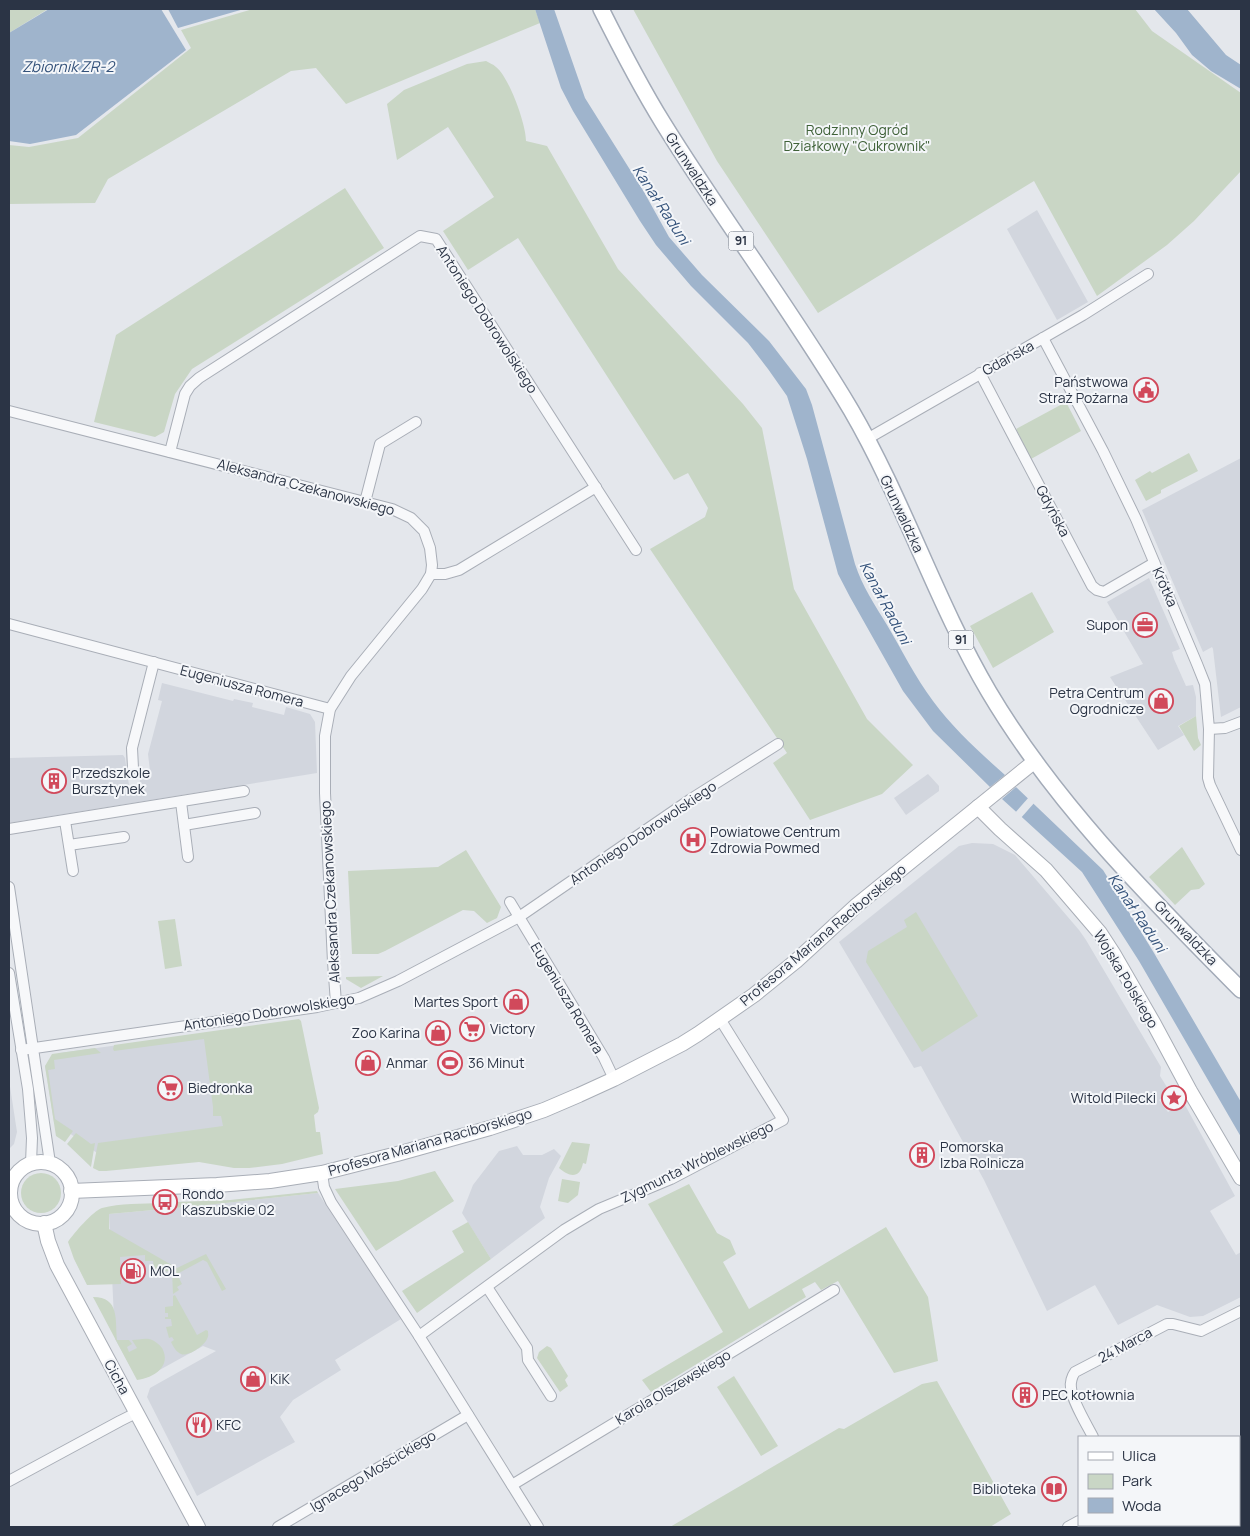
<svg xmlns="http://www.w3.org/2000/svg" width="1250" height="1536" font-family="Manrope,sans-serif">
<style>
.built{fill:#d2d6de}
.green{fill:#c9d6c5}
.water{fill:#9fb4cc}
.pier{fill:#e4e7ec}
.lines{fill:none;stroke-linecap:round;stroke-linejoin:round}
.street-casing{stroke:#a9aeb7;stroke-width:12}
.secondary-casing{stroke:#a9aeb7;stroke-width:16}
.primary-casing{stroke:#a3abb8;stroke-width:18}
.street{stroke:#f7f8fa;stroke-width:10}
.secondary{stroke:#fff;stroke-width:14}
.primary{stroke:#fff;stroke-width:15}
.labels{text-anchor:middle;stroke-width:4;stroke-linejoin:round;paint-order:stroke}
.shield{fill:#f4f6f9;stroke:#676e7b;stroke-width:1}
.shield-label{font-size:12px;font-weight:bold;fill:#2b3445}
.park-label{font-size:14px;fill:#3f6138;stroke:#f4f6f9}
.street-label{font-size:14px;fill:#2b3445;stroke:#f4f6f9}
.poi-label{font-size:14px;fill:#2b3445;stroke:#f4f6f9;text-anchor:start}
.water-label{font-size:15px;font-style:italic;fill:#34527a;stroke:#f4f6f9}
</style>
<rect width="100%" height="100%" fill="#e4e7ec"/>
<g class="built">
<path d="M1037,210L1088,302L1057,320L1007,229Z"/>
<path d="M1241,458V707L1221,717L1213,649L1212,647L1203,652L1142,510Z"/>
<path d="M1149,578L1180,649L1172,652L1174,659L1186,686L1193,685L1196,697V716L1178,726L1184,735L1158,750L1110,677L1143,664L1107,602Z"/>
<path d="M162,683L233,701L234,699L253,703L252,707L284,715L286,707L310,714L315,722L317,773L9,823V758L123,755L125,758L130,792L141,791L139,773L150,771L148,754L162,701L158,700Z"/>
<path d="M928,774L939,786V791L906,815L894,798Z"/>
<path d="M972,843L993,844L1015,855L1079,930L1086,940L1161,1067L1160,1076L1170,1092L1159,1100L1168,1112L1181,1104L1185,1105L1235,1196L1210,1211L1236,1255L1241,1252V1297L1203,1316L1190,1317L1157,1305L1118,1325L1095,1285L1047,1311L984,1180L921,1066L914,1068L839,942L959,846Z"/>
<path d="M216,1032L232,1148L104,1158L54,1122L45,1066L59,1053Z"/>
<path d="M9,1080L17,1132L14,1144L9,1149Z"/>
<path d="M517,1146L523,1155H542L554,1149L561,1156L549,1178L540,1207L545,1218L491,1259L462,1213L473,1185L499,1151Z"/>
<path d="M318,1193L401,1319L335,1360L341,1370L293,1400L280,1417L295,1442L197,1496L147,1397L150,1388L216,1351L203,1346L145,1378L135,1375L115,1339L109,1214L187,1207Z"/>
</g>
<g class="green">
<path d="M9,9H48L9,33Z"/>
<path d="M253,9H535L540,23L346,104L316,68L291,71L108,179L95,203L9,204V145L29,147L78,138L191,48L181,30Z"/>
<path d="M633,9H1135L1152,31L1241,93V171L1194,221L1167,245L1097,296L1034,181L818,313L717,161Z"/>
<path d="M486,61C489,63 493,64 496,67C509,77 526,124 526,141L547,146L618,269L743,404L762,428L794,589L867,719L913,765L882,794L810,820L773,763L787,753L650,549L705,517L708,508L688,473L674,480L518,238L468,270L443,231L494,197L448,127L397,160L387,104L404,90L467,64Z"/>
<path d="M345,188L384,248L192,369L175,394L164,432L155,437L94,422L116,335Z"/>
<path d="M1066,402L1081,431L1031,459L1016,429Z"/>
<path d="M1189,453L1198,471L1161,490V493L1146,501L1135,480L1150,471L1152,473Z"/>
<path d="M1032,592L1054,632L993,668L970,626Z"/>
<path d="M1196,716L1198,738L1201,745L1194,751L1179,726Z"/>
<path d="M1182,847L1205,884L1199,889L1191,890L1175,905L1149,877Z"/>
<path d="M466,850L501,907L497,918L487,923L474,911L463,910L385,951L378,954H352L348,871L438,867Z"/>
<path d="M916,912L978,1016L922,1052L866,962L868,951L907,927L904,920Z"/>
<path d="M175,919L182,966L165,969L158,921Z"/>
<path d="M383,976L361,988L346,979V977Z"/>
<path d="M299,1019L301,1021L319,1108L318,1112L314,1115L316,1132H320L323,1154L282,1164L249,1168H234L199,1162L106,1171H99L93,1168L98,1143L223,1126L221,1116H213V1107L204,1039L114,1051L113,1049L114,1045Z"/>
<path d="M95,1048L101,1053L54,1060L55,1069L48,1070L55,1119L73,1131L65,1142L56,1136L45,1066L52,1054Z"/>
<path d="M76,1133L91,1144L95,1143L91,1167L67,1144Z"/>
<path d="M572,1142L590,1144L586,1164L583,1163C580,1179 569,1177 559,1168Z"/>
<path d="M435,1171L454,1201L376,1251L335,1189L398,1181Z"/>
<circle cx="41" cy="1193" r="20"/>
<path d="M562,1179L580,1182L578,1195L568,1203L558,1201Z"/>
<path d="M689,1184L717,1233L730,1240L736,1254L723,1262L749,1309L886,1227L928,1297L938,1361L894,1373L838,1281L821,1290L815,1282L802,1289L806,1297L651,1392L642,1380L723,1332L648,1204Z"/>
<path d="M317,1191L318,1193L187,1207L109,1214V1229L177,1268L206,1254L226,1289L222,1291L207,1262L203,1260L177,1274L182,1284L177,1287L179,1290L173,1294L172,1271L154,1272L153,1261H145V1255L120,1257L121,1284L87,1285L74,1259L68,1242C73,1234 93,1211 102,1208C120,1203 142,1204 162,1203V1205L176,1204V1202L230,1200Z"/>
<path d="M468,1222L491,1259L417,1313L402,1291L464,1252L452,1231Z"/>
<path d="M175,1295L197,1335L206,1330L208,1331C208,1335 209,1335 207,1339C204,1346 188,1357 181,1354C176,1352 173,1346 171,1342L174,1340L172,1337L169,1338L166,1327L172,1326L171,1319H165V1317H168V1313H165V1307L173,1306V1296Z"/>
<path d="M93,1297C120,1297 115,1320 117,1340H129L132,1344L127,1347L129,1352L137,1348L132,1340C137,1340 144,1338 149,1339C154,1340 159,1344 162,1348C172,1366 154,1378 137,1380Z"/>
<path d="M547,1346L551,1348L568,1376L565,1380L568,1386L560,1392L537,1358L539,1352Z"/>
<path d="M734,1376L778,1446L761,1456L717,1387Z"/>
<path d="M937,1381L1011,1514L990,1527H670L839,1428L844,1429L922,1384Z"/>
</g>
<g class="water">
<path d="M49,9H161L186,50L76,135L30,144L9,141V33Z"/>
<path d="M168,9H244L178,28Z"/>
<path d="M535,9H554L585,98L644,192L669,237L702,275L769,341L806,389L812,405L855,564C862,586 875,605 887,625C902,650 915,677 933,701C953,728 979,752 1005,775L990,787L933,731L903,691L850,597L838,574L807,459L787,396L768,369L748,343L691,286L656,245L640,221L573,111L561,88Z"/>
<path d="M1154,9H1187L1226,55L1241,65V89L1211,71L1192,55L1176,33Z"/>
<path d="M1016,787L1103,870L1154,953L1241,1102V1137L1139,961L1082,872L1002,799Z"/>
</g>
<path class="pier" d="M1029,797L1035,802L1020,819L1014,814Z"/>
<g class="lines">
<defs>
<g id="street">
<path d="M1043,338L1103,451L1136,519L1197,664L1205,684L1209,729L1208,778L1210,785L1241,850"/>
<path d="M980,373L1092,586L1097,590L1104,592L1154,563"/>
<path d="M9,411L392,509L411,518L424,531L430,548L432,565L431,574L422,589L351,676L330,709L325,736V793L333,962L336,1003"/>
<path d="M867,439L1083,315L1148,274"/>
<path d="M170,452L185,394L190,386L199,378L420,236L436,239L636,550"/>
<path d="M365,502L380,444L416,422"/>
<path d="M431,574H445L459,570L596,487"/>
<path d="M9,624L330,709"/>
<path d="M1209,729L1225,728L1241,722"/>
<path d="M133,768L132,748L154,662"/>
<path d="M181,802L188,857"/>
<path d="M65,821L73,871"/>
<path d="M184,825L255,813"/>
<path d="M9,829L244,791"/>
<path d="M69,845L124,837"/>
<path d="M9,887L50,1163"/>
<path d="M510,902L604,1058L614,1079"/>
<path d="M9,973L28,1089L32,1138L31,1163"/>
<path d="M21,1050L317,1007L359,998L398,981L519,917L691,799L778,744"/>
<path d="M322,1173L324,1187L331,1202L419,1336L538,1527"/>
<path d="M487,1287L527,1348L528,1360L551,1396"/>
<path d="M419,1336L564,1230L599,1209L671,1179L783,1120L720,1019"/>
<path d="M1093,1437C1087,1425 1072,1401 1071,1388C1070,1383 1072,1376 1075,1372L1167,1324H1173L1201,1331L1241,1311"/>
<path d="M1239,1447L1241,1446"/>
<path d="M9,1481L120,1421L136,1413"/>
<path d="M512,1485L834,1290"/>
<path d="M1153,1525L1155,1527"/>
<path d="M278,1527L468,1415"/>
<path d="M1068,1527L1079,1521"/>
</g>
<g id="secondary">
<path d="M978,807L1000,829L1046,870L1100,933L1113,953L1154,1024L1190,1091L1241,1178"/>
<circle cx="41" cy="1193" r="31"/>
<path d="M71,1191L217,1185L270,1181L322,1173L397,1154L490,1128L544,1110L579,1095L614,1079L682,1044L698,1034L754,995L796,961L857,905L1035,761"/>
<path d="M44,1223L48,1241L57,1265L198,1527"/>
</g>
<path id="primary" d="M601,9C620,47 640,86 663,123C723,220 793,312 851,410C904,501 936,602 989,692C1056,805 1150,898 1241,990"/>
</defs>
<use href="#street" class="street-casing"/>
<use href="#secondary" class="secondary-casing"/>
<use href="#primary" class="primary-casing"/>
<use href="#street" class="street"/>
<use href="#secondary" class="secondary"/>
<use href="#primary" class="primary"/>
</g>
<defs>
<symbol id="civic-ring" viewBox="-11 -11 22 22"><circle r="9.5" fill="#f4f6f9" stroke="#d1495b" stroke-width="1.5"/><path d="M-.6-6.5H3V-4.5H.6V-3L4-1V1h2V6H-6V1h2V-1L-.6-3ZM-1.2 2.5V6h2.4V2.5Z" fill="#d1495b"/></symbol>
<symbol id="office-ring" viewBox="-11 -11 22 22"><circle r="9.5" fill="#f4f6f9" stroke="#d1495b" stroke-width="1.5"/><path d="M-6-3h4V-5.5h4V-3h4V5H-6ZM-1-4.5V-3h2v-1.5ZM-6 0V1H6V0Z" fill="#d1495b"/></symbol>
<symbol id="shop-ring" viewBox="-11 -11 22 22"><circle r="9.5" fill="#f4f6f9" stroke="#d1495b" stroke-width="1.5"/><path d="M-5-2.5h2.3a2.7 3.5 0 0 1 5.4 0H5L5.5 6h-11ZM-1.5-2.5h3a1.5 2.3 0 0 0-3 0Z" fill="#d1495b"/></symbol>
<symbol id="building-ring" viewBox="-11 -11 22 22"><circle r="9.5" fill="#f4f6f9" stroke="#d1495b" stroke-width="1.5"/><path d="M-4-6H4V6H1V3H-1V6H-4ZM-2.5-4.3h1.7v1.8h-1.7ZM.8-4.3h1.7v1.8H.8ZM-2.5-1h1.7V.8h-1.7ZM.8-1h1.7V.8H.8Z" fill="#d1495b"/></symbol>
<symbol id="hospital-ring" viewBox="-11 -11 22 22"><circle r="9.5" fill="#f4f6f9" stroke="#d1495b" stroke-width="1.5"/><path d="M-5-5h3v3.5h4V-5h3V5h-3V1.5h-4V5h-3Z" fill="#d1495b"/></symbol>
<symbol id="supermarket-ring" viewBox="-11 -11 22 22"><circle r="9.5" fill="#f4f6f9" stroke="#d1495b" stroke-width="1.5"/><path d="M-6-5.5h2.5l.6 2H6L4.5 2H-2.5L-4.4-4H-6ZM-1.5 3.2a1.3 1.3 0 1 0 .1 0ZM3 3.2a1.3 1.3 0 1 0 .1 0Z" fill="#d1495b"/></symbol>
<symbol id="stadium-ring" viewBox="-11 -11 22 22"><circle r="9.5" fill="#f4f6f9" stroke="#d1495b" stroke-width="1.5"/><path d="M0-5a6.5 5 0 1 0 0 10a6.5 5 0 1 0 0-10ZM-3.5-1.8h7v3.6h-7Z" fill="#d1495b"/></symbol>
<symbol id="sight-ring" viewBox="-11 -11 22 22"><circle r="9.5" fill="#f4f6f9" stroke="#d1495b" stroke-width="1.5"/><path d="M0-6L1.8-2.2L6-1.7L2.9 1.2L3.7 5.4L0 3.3L-3.7 5.4L-2.9 1.2L-6-1.7L-1.8-2.2Z" fill="#d1495b"/></symbol>
<symbol id="bus-ring" viewBox="-11 -11 22 22"><circle r="9.5" fill="#f4f6f9" stroke="#d1495b" stroke-width="1.5"/><path d="M-5-6H5V4H4V6H2V4H-2V6H-4V4H-5ZM-3.5-4V0h7V-4ZM-3.5 1.2v1.5H-2V1.2ZM2 1.2v1.5H3.5V1.2Z" fill="#d1495b"/></symbol>
<symbol id="fuel-ring" viewBox="-11 -11 22 22"><circle r="9.5" fill="#f4f6f9" stroke="#d1495b" stroke-width="1.5"/><path d="M-5.5-6h7V0h2V4h1.3V-2.5L3-4.5l.8-.8L6-3V5H2.5V1h-1V6h-7ZM-4.2-4.7v3.2H.2V-4.7Z" fill="#d1495b"/></symbol>
<symbol id="restaurant-ring" viewBox="-11 -11 22 22"><circle r="9.5" fill="#f4f6f9" stroke="#d1495b" stroke-width="1.5"/><path d="M-5-6h1v4h1v-4h1v4h1v-4h1v5L-1.5 .5V6h-2V.5L-5-1ZM5-6V6H3V1.5H1.5Q1.5-4 5-6Z" fill="#d1495b"/></symbol>
<symbol id="library-ring" viewBox="-11 -11 22 22"><circle r="9.5" fill="#f4f6f9" stroke="#d1495b" stroke-width="1.5"/><path d="M-6-4Q-3-5.5-.7-3.5V5Q-3 3-6 4ZM6-4Q3-5.5 .7-3.5V5Q3 3 6 4Z" fill="#d1495b"/></symbol>
</defs>
<g fill-rule="evenodd">
<use href="#civic-ring" x="1132" y="376" width="28" height="28"/>
<use href="#office-ring" x="1131" y="611" width="28" height="28"/>
<use href="#shop-ring" x="1147" y="687" width="28" height="28"/>
<use href="#building-ring" x="40" y="767" width="28" height="28"/>
<use href="#hospital-ring" x="679" y="826" width="28" height="28"/>
<use href="#shop-ring" x="502" y="988" width="28" height="28"/>
<use href="#supermarket-ring" x="458" y="1015" width="28" height="28"/>
<use href="#shop-ring" x="424" y="1019" width="28" height="28"/>
<use href="#shop-ring" x="354" y="1049" width="28" height="28"/>
<use href="#stadium-ring" x="436" y="1049" width="28" height="28"/>
<use href="#supermarket-ring" x="156" y="1074" width="28" height="28"/>
<use href="#sight-ring" x="1160" y="1084" width="28" height="28"/>
<use href="#building-ring" x="908" y="1141" width="28" height="28"/>
<use href="#bus-ring" x="151" y="1188" width="28" height="28"/>
<use href="#fuel-ring" x="119" y="1257" width="28" height="28"/>
<use href="#shop-ring" x="239" y="1365" width="28" height="28"/>
<use href="#building-ring" x="1011" y="1381" width="28" height="28"/>
<use href="#restaurant-ring" x="185" y="1411" width="28" height="28"/>
<use href="#library-ring" x="1040" y="1475" width="28" height="28"/>
</g>
<g class="labels">
<g class="shield">
<rect x="728.5" y="231.5" width="25" height="19" rx="4"/>
<rect x="948.5" y="630.5" width="25" height="19" rx="4"/>
</g>
<g class="shield-label">
<text x="741" y="245">91</text>
<text x="961" y="644">91</text>
</g>
<g class="park-label">
<text x="857" y="135">Rodzinny Ogród<tspan x="857" dy="16">Działkowy "Cukrownik"</tspan></text>
</g>
<g class="street-label">
<text transform="translate(692 169) rotate(57)" y="5">Grunwaldzka</text>
<text transform="translate(487 319) rotate(57)" y="5">Antoniego Dobrowolskiego</text>
<text transform="translate(1008 358) rotate(-29)" y="5">Gdańska</text>
<text transform="translate(306 487) rotate(15)" y="5">Aleksandra Czekanowskiego</text>
<text transform="translate(1053 511) rotate(62)" y="5">Gdyńska</text>
<text transform="translate(902 514) rotate(65)" y="5">Grunwaldzka</text>
<text transform="translate(1165 587) rotate(66)" y="5">Krótka</text>
<text transform="translate(242 686) rotate(15)" y="5">Eugeniusza Romera</text>
<text transform="translate(643 833) rotate(-34)" y="5">Antoniego Dobrowolskiego</text>
<text transform="translate(330 892) rotate(-93)" y="5">Aleksandra Czekanowskiego</text>
<text transform="translate(1186 933) rotate(46)" y="5">Grunwaldzka</text>
<text transform="translate(823 935) rotate(-40)" y="5">Profesora Mariana Raciborskiego</text>
<text transform="translate(1126 979) rotate(59)" y="5">Wojska Polskiego</text>
<text transform="translate(567 998) rotate(59)" y="5">Eugeniusza Romera</text>
<text transform="translate(269 1012) rotate(-9)" y="5">Antoniego Dobrowolskiego</text>
<text transform="translate(430 1142) rotate(-16)" y="5">Profesora Mariana Raciborskiego</text>
<text transform="translate(697 1162) rotate(-26)" y="5">Zygmunta Wróblewskiego</text>
<text transform="translate(1125 1345) rotate(-28)" y="5">24 Marca</text>
<text transform="translate(117 1377) rotate(62)" y="5">Cicha</text>
<text transform="translate(673 1387) rotate(-31)" y="5">Karola Olszewskiego</text>
<text transform="translate(373 1471) rotate(-31)" y="5">Ignacego Mościckiego</text>
</g>
<g class="poi-label">
<text x="1128" y="387" text-anchor="end">Państwowa<tspan x="1128" dy="16">Straż Pożarna</tspan></text>
<text x="1128" y="630" text-anchor="end">Supon</text>
<text x="1144" y="698" text-anchor="end">Petra Centrum<tspan x="1144" dy="16">Ogrodnicze</tspan></text>
<text x="72" y="778">Przedszkole<tspan x="72" dy="16">Bursztynek</tspan></text>
<text x="710" y="837">Powiatowe Centrum<tspan x="710" dy="16">Zdrowia Powmed</tspan></text>
<text x="498" y="1007" text-anchor="end">Martes Sport</text>
<text x="490" y="1034">Victory</text>
<text x="420" y="1038" text-anchor="end">Zoo Karina</text>
<text x="386" y="1068">Anmar</text>
<text x="468" y="1068">36 Minut</text>
<text x="188" y="1093">Biedronka</text>
<text x="1156" y="1103" text-anchor="end">Witold Pilecki</text>
<text x="940" y="1152">Pomorska<tspan x="940" dy="16">Izba Rolnicza</tspan></text>
<text x="182" y="1199">Rondo<tspan x="182" dy="16">Kaszubskie 02</tspan></text>
<text x="150" y="1276">MOL</text>
<text x="270" y="1384">KiK</text>
<text x="1042" y="1400">PEC kotłownia</text>
<text x="216" y="1430">KFC</text>
<text x="1036" y="1494" text-anchor="end">Biblioteka</text>
</g>
<g class="water-label">
<text x="68" y="72">Zbiornik ZR-2</text>
<text transform="translate(661 205) rotate(57)" y="5">Kanał Raduni</text>
<text transform="translate(885 603) rotate(62)" y="5">Kanał Raduni</text>
<text transform="translate(1137 913) rotate(56)" y="5">Kanał Raduni</text>
</g>
</g>
<rect width="1250" height="1536" fill="none" stroke="#2b3445" stroke-width="20"/>
<rect x="1078" y="1436" width="162" height="90" fill="#f4f6f9" stroke="#a4a8b1"/>
<rect x="1088" y="1452" width="25" height="8" fill="#ffffff" stroke="#a4a8b1"/>
<text x="1122" y="1461" font-size="15" fill="#2b3445">Ulica</text>
<rect x="1088" y="1474" width="25" height="15" fill="#c9d6c5" stroke="#a4a8b1"/>
<text x="1122" y="1486" font-size="15" fill="#2b3445">Park</text>
<rect x="1088" y="1498" width="25" height="15" fill="#9fb4cc" stroke="#a4a8b1"/>
<text x="1122" y="1511" font-size="15" fill="#2b3445">Woda</text>
</svg>
